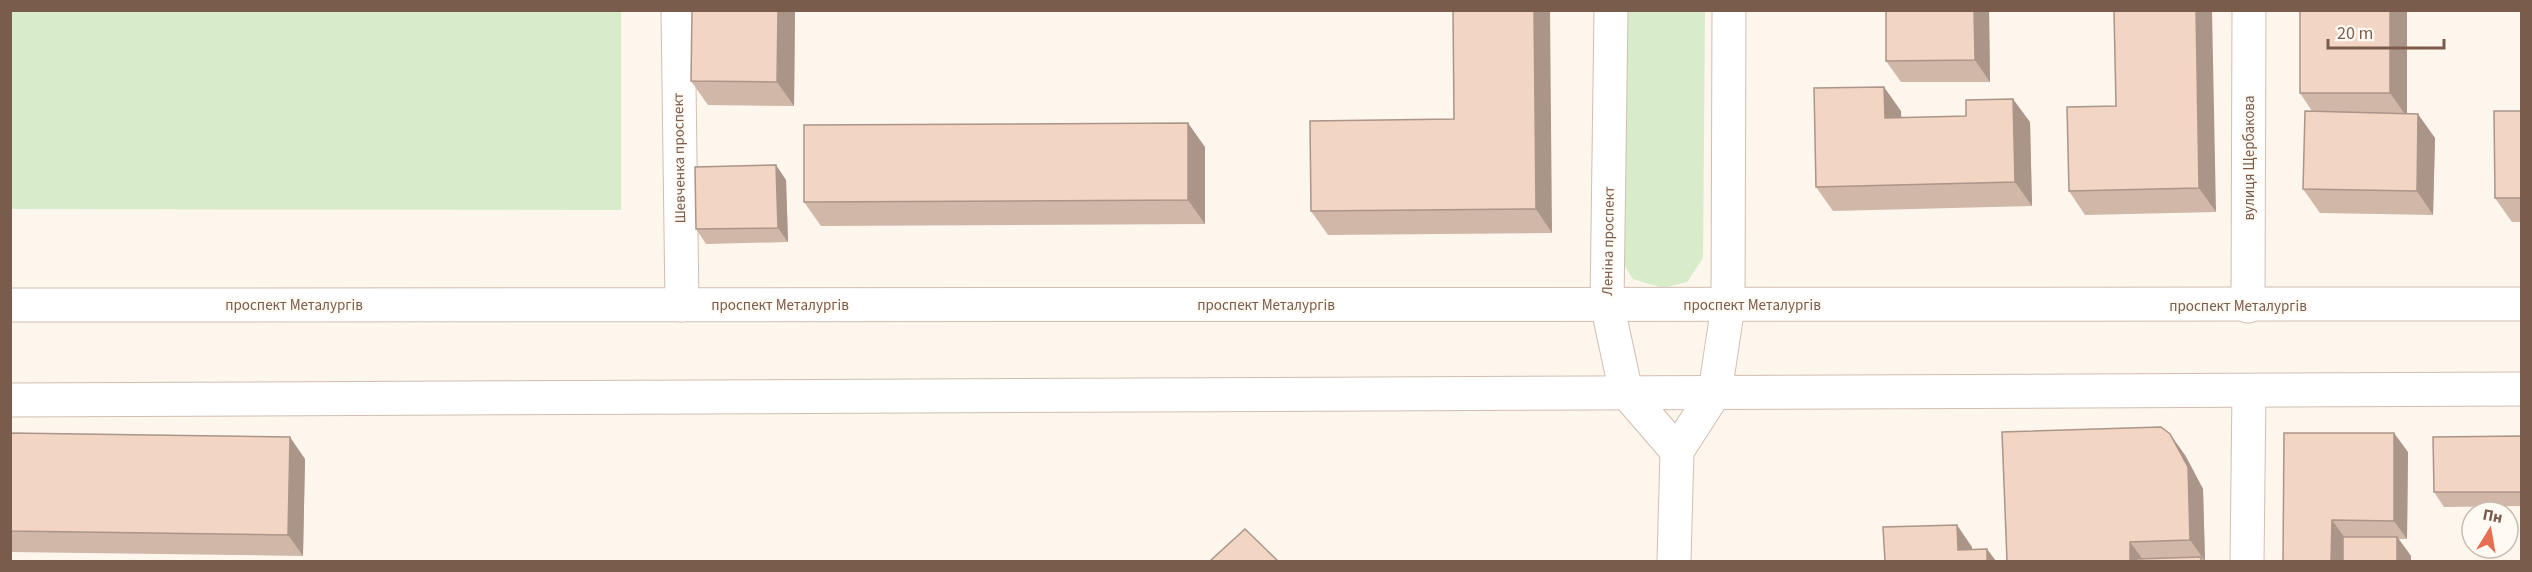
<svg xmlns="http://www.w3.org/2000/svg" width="2532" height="572" font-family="'Source Sans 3',sans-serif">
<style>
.green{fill:#d8ecc9}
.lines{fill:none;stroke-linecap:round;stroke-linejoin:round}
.minor-casing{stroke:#d1beb0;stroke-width:35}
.tertiary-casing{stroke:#d1beb0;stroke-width:35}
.minor{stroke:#fff;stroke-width:33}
.tertiary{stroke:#fff;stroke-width:33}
.wall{fill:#d1b7a8}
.shaded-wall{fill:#aa9588}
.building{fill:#f3d5c3;stroke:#aa9588;stroke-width:1.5}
.labels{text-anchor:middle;stroke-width:4.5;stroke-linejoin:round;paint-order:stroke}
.street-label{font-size:15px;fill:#7a5c4d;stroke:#fffaf3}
</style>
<rect width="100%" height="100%" fill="#fdf6ec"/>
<g class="green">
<path d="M11,10L621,11V210L11,209Z"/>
<path d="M1624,11H1705L1703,258L1687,282L1663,288L1633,279L1621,260Z"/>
</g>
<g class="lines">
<defs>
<g id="minor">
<path d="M678,10L682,305"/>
<path d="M2248,306L2249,10"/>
<path d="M2247,562L2249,391"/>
</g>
<g id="tertiary">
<path d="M1611,10L1607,304L1626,392L1677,451"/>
<path d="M10,305L2522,304"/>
<path d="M10,400L2522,389"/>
<path d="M1674,562L1677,451L1715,392L1728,306L1729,10"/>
</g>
</defs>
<use href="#minor" class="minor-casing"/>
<use href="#tertiary" class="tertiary-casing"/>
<use href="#minor" class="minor"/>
<use href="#tertiary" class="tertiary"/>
</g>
<g class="wall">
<path d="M795,10L794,106L708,105L691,81Z"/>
<path d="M1453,10L1552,233L1328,235L1311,211L1454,119Z"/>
<path d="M1989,10L1990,82H1901L1886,61Z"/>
<path d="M2114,10L2216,212L2085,215L2069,191L2116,106Z"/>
<path d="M2407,10V113L2435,138L2433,215L2320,213L2303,189L2312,111L2300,93Z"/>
<path d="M1901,111V117L2030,122L2032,206L1833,211L1816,187Z"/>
<path d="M2522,111V222H2512L2495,198Z"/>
<path d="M1205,147V224L821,226L804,202Z"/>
<path d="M786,180L788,242L706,244L696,229Z"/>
<path d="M10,433L305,459L303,556L10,552Z"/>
<path d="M2522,436V506L2444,507L2434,492Z"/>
<path d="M2408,452L2407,539H2399L2411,556L2283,561Z"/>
<path d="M2185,455L2203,489L2205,561H2007Z"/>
</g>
<g class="shaded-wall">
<path d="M778,10H795L794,106L777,82Z"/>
<path d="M1534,10H1550L1552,233L1536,209Z"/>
<path d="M1974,10H1989L1990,82L1975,60Z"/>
<path d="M2196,10H2212L2216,212L2199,188Z"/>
<path d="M2390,10H2407V117L2390,93Z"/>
<path d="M1884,87L1901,111L1902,142L1885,118Z"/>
<path d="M2013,99L2030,122L2032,206L2015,182Z"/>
<path d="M2418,114L2435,138L2433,215L2417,191Z"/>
<path d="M1188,123L1205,147V224L1188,200Z"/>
<path d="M776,165L786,180L788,242L778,228Z"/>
<path d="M2394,433L2408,452L2407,539L2394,521Z"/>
<path d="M2170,434L2185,455L2203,489L2205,561L2190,540Z"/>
<path d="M290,437L305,459L303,556L288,535Z"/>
<path d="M2332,520L2345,538L2344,561H2331Z"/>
<path d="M1957,525L1972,547V561L1958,550Z"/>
<path d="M2397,537L2411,556V561H2397Z"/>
<path d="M2130,542L2144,561H2130Z"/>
<path d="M1987,549L1996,561H1987Z"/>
</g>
<g class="building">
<path d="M692,10H778L777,82L691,81Z"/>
<path d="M1453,10H1534L1536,209L1311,211L1310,121L1454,119Z"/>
<path d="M1886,10H1974L1975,60L1886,61Z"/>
<path d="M2114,10H2196L2199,188L2069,191L2067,107L2116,106Z"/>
<rect x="2300" y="10" width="90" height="83"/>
<path d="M1884,87L1885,118L1966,116V100L2013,99L2015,182L1816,187L1814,88Z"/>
<path d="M2305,111L2418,114L2417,191L2303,189Z"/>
<path d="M2494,111H2522V198H2495Z"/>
<path d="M1188,123V200L804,202V125Z"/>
<path d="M776,165L778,228L696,229L695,167Z"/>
<path d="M2161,427L2170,434L2188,467L2190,540L2130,542V561H2007L2002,432Z"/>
<path d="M10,433L290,437L288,535L10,531Z"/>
<path d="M2284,433H2394V521L2332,520L2331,561H2283Z"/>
<path d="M2522,436V492H2434L2433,437Z"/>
<path d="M1957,525L1958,550L1987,549V561H1885L1883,527Z"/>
<path d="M1245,529L1278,561H1210Z"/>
<rect x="2343" y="537" width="54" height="24"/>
<path d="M2201,557V561H2137L2136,559Z"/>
</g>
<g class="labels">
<g class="street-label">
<text transform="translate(679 158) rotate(-91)" y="5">Шевченка проспект</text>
<text transform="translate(2249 158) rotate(-90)" y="5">вулиця Щербакова</text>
<text transform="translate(1608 241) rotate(-89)" y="5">Леніна проспект</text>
<text x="294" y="310">проспект Металургів</text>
<text x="780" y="310">проспект Металургів</text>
<text x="1266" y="310">проспект Металургів</text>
<text x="1752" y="310">проспект Металургів</text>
<text x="2238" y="311">проспект Металургів</text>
</g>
</g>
<rect width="2532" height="572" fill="none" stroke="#7a5c4d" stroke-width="24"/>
<g transform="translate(2490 530) rotate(11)"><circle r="28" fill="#fffaf3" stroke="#cabbb1" stroke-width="1.5"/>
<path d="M0-4.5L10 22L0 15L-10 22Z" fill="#e76f51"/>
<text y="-9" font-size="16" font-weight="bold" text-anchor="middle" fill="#7a5c4d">Пн</text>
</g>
<path d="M2328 39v9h116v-9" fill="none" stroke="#7a5c4d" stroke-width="3"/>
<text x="2337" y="39" font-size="18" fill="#7a5c4d" stroke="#fffaf3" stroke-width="4.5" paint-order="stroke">20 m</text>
</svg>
